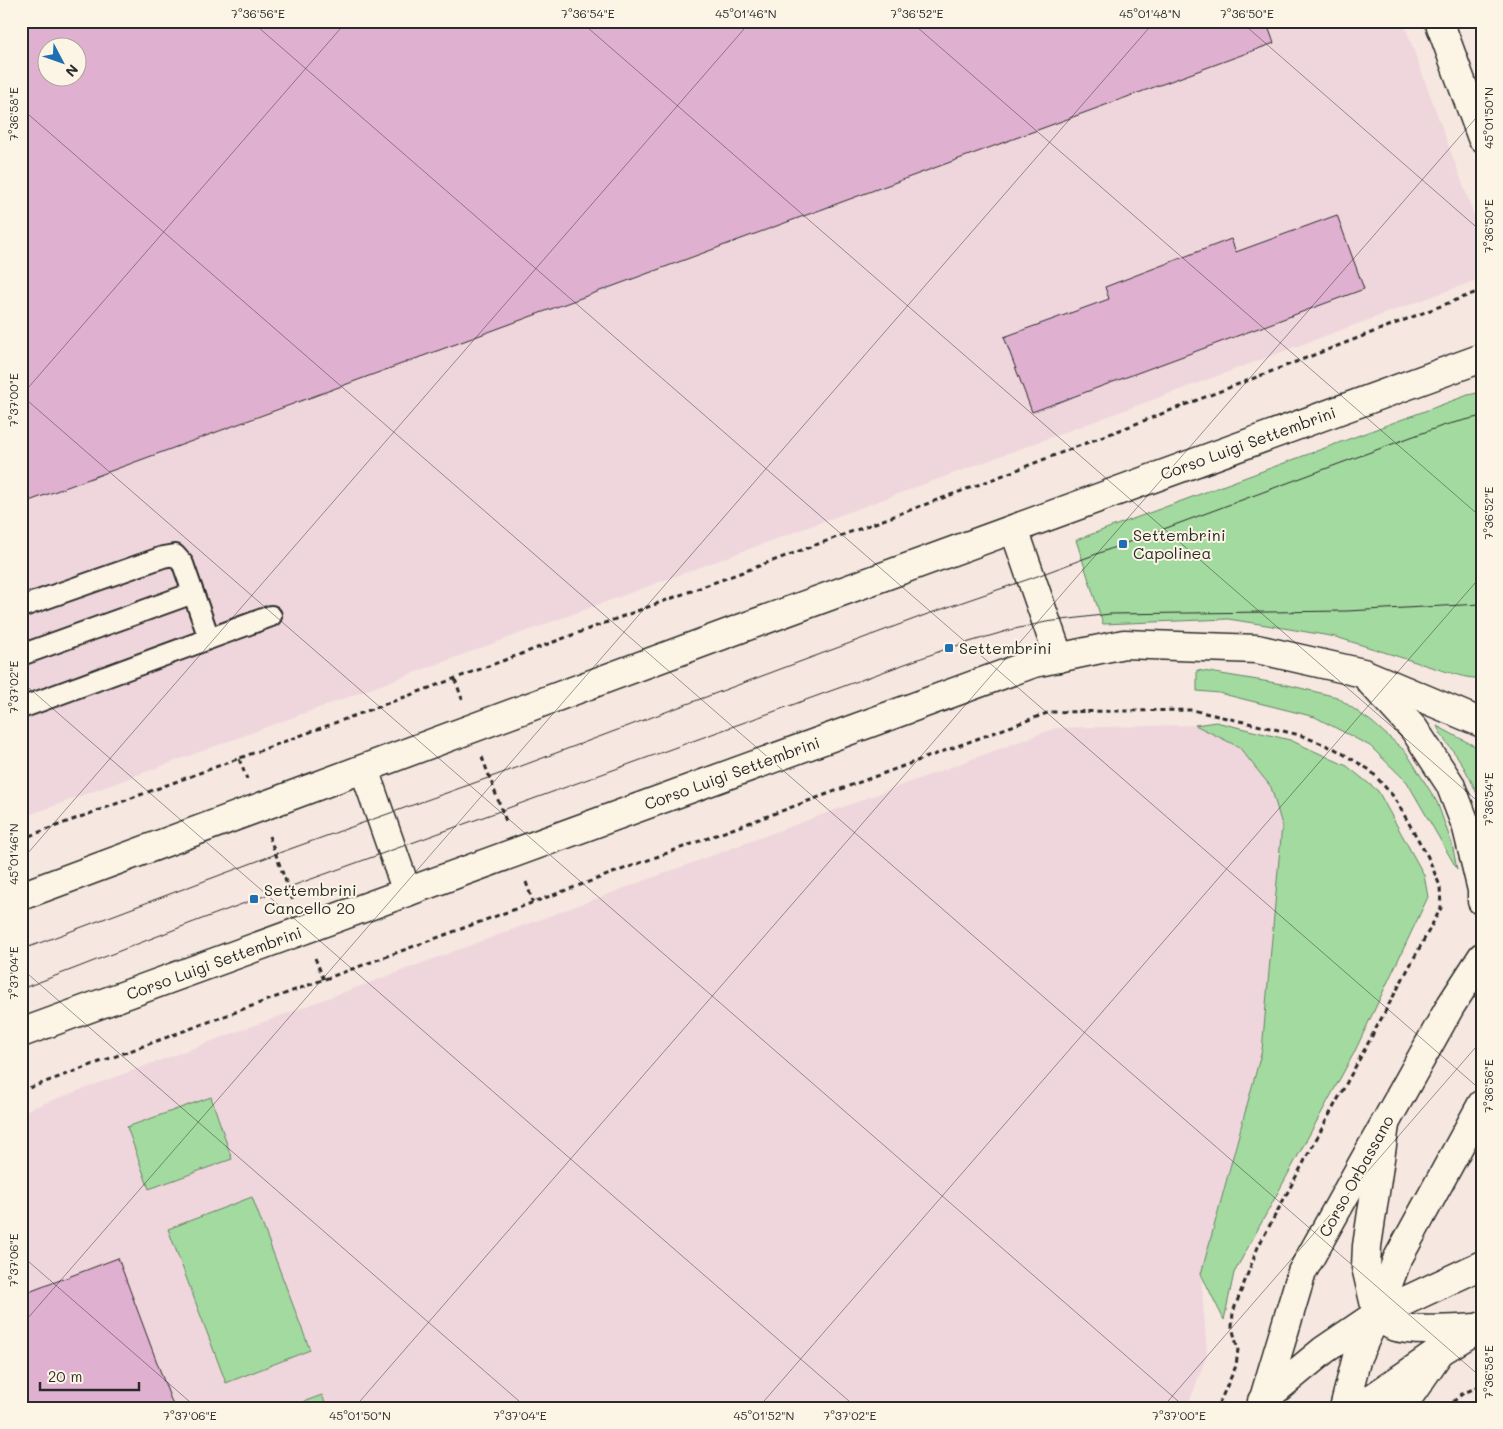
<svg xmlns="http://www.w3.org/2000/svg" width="1503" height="1429" font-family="Mali,sans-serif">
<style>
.built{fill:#efd6dc;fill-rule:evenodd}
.green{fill:#a2da9f;stroke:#668265}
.building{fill:#e0b0d0;stroke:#2b2b2b;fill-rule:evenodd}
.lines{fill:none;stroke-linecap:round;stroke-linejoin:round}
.lane-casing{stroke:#2b2b2b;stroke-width:24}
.street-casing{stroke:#2b2b2b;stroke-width:31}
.secondary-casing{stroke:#2b2b2b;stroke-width:31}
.primary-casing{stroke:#2b2b2b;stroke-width:31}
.path{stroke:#2b2b2b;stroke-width:3;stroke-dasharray:5 4;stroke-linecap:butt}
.lane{stroke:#fcf5e5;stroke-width:20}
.street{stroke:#fcf5e5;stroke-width:28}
.secondary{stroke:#fcf5e5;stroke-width:28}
.primary{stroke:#fcf5e5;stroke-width:28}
.tram{stroke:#2b2b2b;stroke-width:1}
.ticks{fill:none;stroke:#2b2b2b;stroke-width:1;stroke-opacity:0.45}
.poi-dot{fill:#1f6fb2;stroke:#fcf5e5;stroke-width:2}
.labels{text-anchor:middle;stroke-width:4;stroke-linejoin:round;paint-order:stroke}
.street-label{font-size:16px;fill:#2b2b2b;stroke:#fcf5e5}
.poi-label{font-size:16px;fill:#2b2b2b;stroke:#fcf5e5;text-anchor:start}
.neatline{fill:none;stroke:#2b2b2b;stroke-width:2}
.ticks-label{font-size:12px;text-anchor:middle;fill:#2b2b2b}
</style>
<rect width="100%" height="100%" fill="#f6e7e1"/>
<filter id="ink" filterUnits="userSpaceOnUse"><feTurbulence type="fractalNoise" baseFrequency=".02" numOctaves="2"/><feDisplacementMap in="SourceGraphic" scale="10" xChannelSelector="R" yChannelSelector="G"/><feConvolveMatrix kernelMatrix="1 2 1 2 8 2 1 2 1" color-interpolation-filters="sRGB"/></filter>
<g filter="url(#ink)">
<g class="built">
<path d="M21,21H1403L1482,237V278L21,818ZM48,48H78V78H48Z"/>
<path d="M1195,725L1239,747L1271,787L1282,825L1262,1050L1201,1274L1207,1355L1187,1408H21V1112L1056,728Z"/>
</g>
<g class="green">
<path d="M1482,392V679L1466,677L1444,671L1336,637L1266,625L1228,619L1103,624L1076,540L1468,395Z"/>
<path d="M1197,670L1288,685L1337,697L1372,722L1406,752L1437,802L1452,844L1457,869L1407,782L1370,746L1315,717L1219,693L1197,691Z"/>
<path d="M1216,722L1290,740L1347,766L1378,791L1424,875L1428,897L1354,1053L1234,1273L1224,1320L1201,1274L1262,1050L1282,825L1271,787L1239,747L1195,725Z"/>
<path d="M1437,726L1482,750V806C1475,788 1467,771 1457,756C1449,746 1442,738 1437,726Z"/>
<path d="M211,1097L232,1159L149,1189L127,1127Z"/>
<path d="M252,1197L310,1350L226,1383L168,1229Z"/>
<path d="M322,1395L327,1408H286Z"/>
</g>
<g class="building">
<path d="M21,21H1266L1274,43L21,504ZM48,48H78V78H48Z"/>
<path d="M1337,215L1364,289L1032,412L1004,337L1109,299L1105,287L1231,239L1236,252Z"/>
<path d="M118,1258L174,1408H21V1295Z"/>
</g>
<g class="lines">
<defs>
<g id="lane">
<path d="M21,607L163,557L175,555L183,564L209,638"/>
<path d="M21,655L193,593"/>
<path d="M21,708L271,616"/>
</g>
<g id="street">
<path d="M1439,21L1482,138"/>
<path d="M1014,529L1059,658"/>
<path d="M364,769L407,892"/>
<path d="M1401,1408L1439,1353"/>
</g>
<g id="secondary">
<path d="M1369,680L1414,729L1450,784L1467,828L1482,890V901"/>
<path d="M21,896L742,628L1482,358"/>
<path d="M21,1033L1034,663L1124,644L1257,649L1363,673L1482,723"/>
<path d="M1377,1314L1366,1267L1367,1246L1385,1125"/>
<path d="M1377,1314C1382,1319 1387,1323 1393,1326C1413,1333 1454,1329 1476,1328"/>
<path d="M1262,1401L1324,1350L1377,1314L1482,1265"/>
<path d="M1358,1408L1439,1352L1482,1326"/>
</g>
<g id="primary">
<path d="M1261,1408L1302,1272L1451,1005L1482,957"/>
<path d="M1344,1408L1357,1357L1377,1314L1397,1260L1482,1104"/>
</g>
</defs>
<use href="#lane" class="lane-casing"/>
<use href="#street" class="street-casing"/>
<use href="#secondary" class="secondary-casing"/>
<use href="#primary" class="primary-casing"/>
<g class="path">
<path d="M455,679L462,699"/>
<path d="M482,757L507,824"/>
<path d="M239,759L247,779"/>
<path d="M269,836L293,901"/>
<path d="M21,839L975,486L1482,290"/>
<path d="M526,882L533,902"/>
<path d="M315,958L324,980"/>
<path d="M21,1091L1050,712L1192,710L1300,735L1335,749L1370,770L1394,797L1428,857L1440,886L1441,908L1258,1247L1233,1312L1232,1327L1238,1349L1236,1366L1217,1408"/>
<path d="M1446,1408L1462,1394L1482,1385"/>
</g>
<use href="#lane" class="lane"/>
<use href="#street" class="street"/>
<use href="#secondary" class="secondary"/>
<use href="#primary" class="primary"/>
<g class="tram">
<path d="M21,950L276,854L516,768L925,615L1032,578L1411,437L1445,425L1482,416"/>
<path d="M21,989C99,960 175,928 253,900C485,817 717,732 949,648L1010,630L1046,622L1110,614L1347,611L1482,604"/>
</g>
</g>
</g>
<path class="ticks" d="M251,21L1482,1091M580,21L1482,805M910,21L1482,518M1240,21L1482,232M21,108L1482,1378M21,395L1186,1408M21,396L347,21M21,681L857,1408M21,861L751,21M21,968L527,1408M21,1255L197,1408M21,1326L1155,21M354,1408L1482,111M758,1408L1482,575M1162,1408L1482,1040"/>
<g class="poi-dot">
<rect x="1118" y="539" width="10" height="10" rx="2.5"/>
<rect x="944" y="643" width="10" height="10" rx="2.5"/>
<rect x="249" y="894" width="10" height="10" rx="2.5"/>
</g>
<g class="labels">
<g class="street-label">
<text transform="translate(1248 443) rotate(-20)" y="6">Corso Luigi Settembrini</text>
<text transform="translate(732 773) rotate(-20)" y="6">Corso Luigi Settembrini</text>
<text transform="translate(214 963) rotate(-20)" y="6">Corso Luigi Settembrini</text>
<text transform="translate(1356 1176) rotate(-61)" y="6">Corso Orbassano</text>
</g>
<g class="poi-label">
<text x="1133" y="541">Settembrini<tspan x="1133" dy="18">Capolinea</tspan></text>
<text x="959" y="654">Settembrini</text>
<text x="264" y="896">Settembrini<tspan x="264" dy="18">Cancello 20</tspan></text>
</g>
</g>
<rect width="1503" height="1429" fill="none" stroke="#fcf5e5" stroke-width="55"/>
<g transform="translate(62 62) rotate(131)"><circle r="24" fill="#fcf5e5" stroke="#a8a49b"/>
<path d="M0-4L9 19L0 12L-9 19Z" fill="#1f6fb2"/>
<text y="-8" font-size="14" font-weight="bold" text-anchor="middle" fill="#2b2b2b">N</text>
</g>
<path d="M40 1382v8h99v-8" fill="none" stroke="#2b2b2b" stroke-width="2.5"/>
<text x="48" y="1382" font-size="15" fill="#2b2b2b" stroke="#fcf5e5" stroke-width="4" paint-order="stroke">20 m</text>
<rect x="28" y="28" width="1448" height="1374" class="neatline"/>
<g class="ticks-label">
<text x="258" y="18">7°36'56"E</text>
<text x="588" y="18">7°36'54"E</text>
<text x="746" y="18">45°01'46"N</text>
<text x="917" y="18">7°36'52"E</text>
<text x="1150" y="18">45°01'48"N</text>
<text x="1247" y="18">7°36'50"E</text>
<text transform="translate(14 114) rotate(-90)" y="4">7°36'58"E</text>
<text transform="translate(1489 118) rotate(-90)" y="4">45°01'50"N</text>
<text transform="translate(1489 226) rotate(-90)" y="4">7°36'50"E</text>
<text transform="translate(14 400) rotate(-90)" y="4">7°37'00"E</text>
<text transform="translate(1489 513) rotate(-90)" y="4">7°36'52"E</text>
<text transform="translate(14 687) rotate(-90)" y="4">7°37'02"E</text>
<text transform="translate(1489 799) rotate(-90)" y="4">7°36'54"E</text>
<text transform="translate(14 854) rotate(-90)" y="4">45°01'46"N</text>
<text transform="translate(14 973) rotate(-90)" y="4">7°37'04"E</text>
<text transform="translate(1489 1086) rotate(-90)" y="4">7°36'56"E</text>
<text transform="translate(14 1260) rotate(-90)" y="4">7°37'06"E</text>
<text transform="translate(1489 1372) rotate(-90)" y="4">7°36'58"E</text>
<text x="190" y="1420">7°37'06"E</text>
<text x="360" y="1420">45°01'50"N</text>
<text x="520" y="1420">7°37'04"E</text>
<text x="764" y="1420">45°01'52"N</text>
<text x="850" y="1420">7°37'02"E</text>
<text x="1179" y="1420">7°37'00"E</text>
</g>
</svg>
